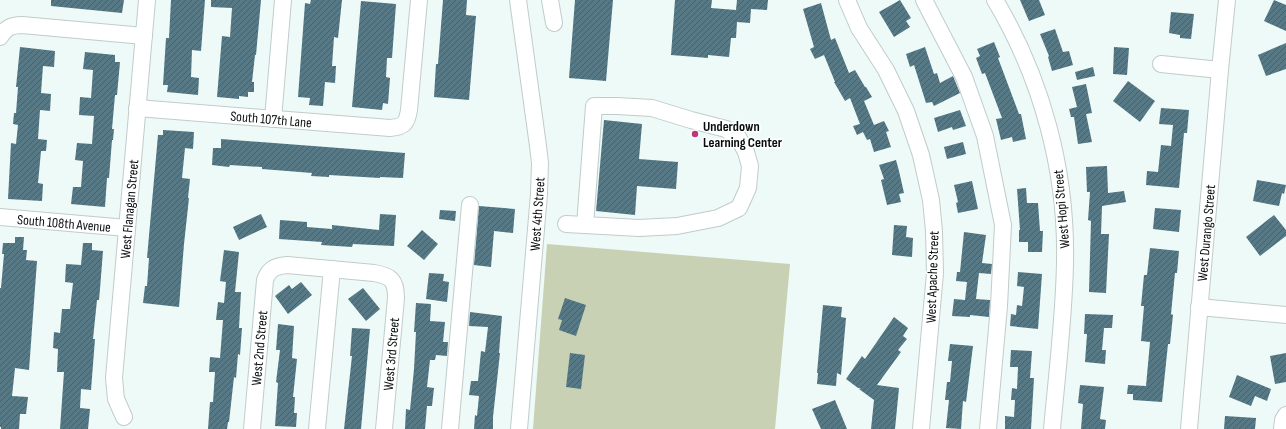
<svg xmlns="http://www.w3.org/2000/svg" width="1286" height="429" font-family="'Sofia Sans Condensed',sans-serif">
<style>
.park{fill:#c8d1b4}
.building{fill:url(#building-hatch)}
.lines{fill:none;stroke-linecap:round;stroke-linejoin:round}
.minor-casing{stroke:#c0cccb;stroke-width:18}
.minor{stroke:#fff;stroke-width:16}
.poi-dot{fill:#bc387c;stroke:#fff;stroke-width:1.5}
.labels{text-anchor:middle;stroke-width:3;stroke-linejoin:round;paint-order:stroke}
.street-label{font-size:14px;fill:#090d0d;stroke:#fff}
.poi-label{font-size:14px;font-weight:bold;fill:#090d0d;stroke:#fff;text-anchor:start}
</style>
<defs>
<pattern id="building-hatch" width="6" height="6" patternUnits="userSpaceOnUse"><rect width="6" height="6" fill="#567985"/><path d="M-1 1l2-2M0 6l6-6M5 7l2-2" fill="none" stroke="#45626b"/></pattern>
</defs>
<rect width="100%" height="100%" fill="#edfaf8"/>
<path class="park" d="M547,244L790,264L775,429H533Z"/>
<g class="building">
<path d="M51,0H124L122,13L51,6Z"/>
<path d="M171,0H205L201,51L192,50L191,77L199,78L198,95L167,92L168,85H163L166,38H169Z"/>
<path d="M211,0H261L256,55H255L252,82H254V92H248V97L239,96V99L217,97L222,36L230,37L232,8L211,7Z"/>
<path d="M311,0H342L338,38L334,37L332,66H336L335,83L325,82L323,106L309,105L310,98L298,97L305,3L310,4Z"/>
<path d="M443,0H467L466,15L476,16L469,100L434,97L436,64H438Z"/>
<path d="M575,0H613L606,81L569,78Z"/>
<path d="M675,0H712L711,8L736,10L737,0H768L767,10L751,9L750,23L737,22L736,38H731L729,57L708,55V58L671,55Z"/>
<path d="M900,0L911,18L906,21L910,27L894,37L879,12Z"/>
<path d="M1020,0H1039L1045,15L1029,21Z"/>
<path d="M1274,0L1286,5V31L1264,21Z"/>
<path d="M361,1L396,4L392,58H387L386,77L390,78L388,104L383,103L382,110L352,107Z"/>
<path d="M821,3L831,40L835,38L849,73L855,70L865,87H866L872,97L864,101L874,125L884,121L889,131L886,132L891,147L874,152L870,139L867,140L863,132L857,135L853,126L860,124L850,98L845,101L834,82H835L824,55L815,59L810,49L814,47L803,9Z"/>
<path d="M1171,12L1194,14L1191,39L1180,38V35L1169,33Z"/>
<path d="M1055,29L1063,52L1069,51L1073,65L1052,71L1048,57L1049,56L1040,34Z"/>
<path d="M994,42L1000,57L998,58L1019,114H1021L1026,139L1013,142L1012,137L1001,140L996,119L1002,118L985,73L982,74L976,58L980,56L977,49Z"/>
<path d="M1286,43V69L1266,76L1258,55Z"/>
<path d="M20,47L55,51L54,67L43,66L41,93L51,94L50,111L40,110L38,139L47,140L46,151H41L38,183L43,184L42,201L8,199L11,143L16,144L18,125L13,124L14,113H16L18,87H16Z"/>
<path d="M925,47L934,74L937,73L940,83L953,76L960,93L934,106L932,102L926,103L914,65L910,67L906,54Z"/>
<path d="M1114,47L1129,48L1127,75L1113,74Z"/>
<path d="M85,52L115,55V62H120L117,95H115L112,129H114L113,140H112L109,178H107L105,207L71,204L73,187H81L83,161L75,160L77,143L92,144L94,116L79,115L80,97L91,98L93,70L83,69Z"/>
<path d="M1093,67L1095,76L1077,80L1075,72Z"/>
<path d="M1128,81L1155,101L1140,122L1113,101Z"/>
<path d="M1086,84L1092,113L1086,114L1092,142L1078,144L1074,117H1071L1069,109L1077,107L1072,87Z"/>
<path d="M1161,108L1189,110L1187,133H1184L1179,188L1146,185L1147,171L1158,172L1161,145L1171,146L1173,125L1159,124Z"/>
<path d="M960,110L966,126L953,130L952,127L938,132L934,118Z"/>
<path d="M604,120L642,124L639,159L678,162L676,189L637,186L635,215L596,211Z"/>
<path d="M163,130L194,132L193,149L185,148L182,178L190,179L188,198H189L184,244L179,307L143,303L145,286H147L149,258H147L158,135H163Z"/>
<path d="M221,139L405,153L403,178L380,177V178L329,175V177L311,176L312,173L262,169V167L230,165L229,167L212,165L213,148H221Z"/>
<path d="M963,142L966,154L947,159L944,147Z"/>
<path d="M896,160L899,171L904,193L899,194L901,202L887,205L881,180L884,179L879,165Z"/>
<path d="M1107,166L1108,193L1124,191L1126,202L1102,206L1101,234H1109L1106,293L1089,292L1091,221L1088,220L1090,192H1087L1086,167Z"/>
<path d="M1257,180L1286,185L1284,194L1282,193L1279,206L1253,201Z"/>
<path d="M972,181L978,209L958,213L956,203L958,202L954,185Z"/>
<path d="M1026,188L1027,203H1038L1040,231H1043L1042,252H1028V242H1019V230H1020L1017,189Z"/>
<path d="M479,206L515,209L513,233L494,231L491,267L474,265Z"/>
<path d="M1155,208L1181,210L1179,232L1153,229Z"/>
<path d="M440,210L456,211L455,221L439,219Z"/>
<path d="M261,214L267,227L239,240L233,227Z"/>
<path d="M380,214L396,215L394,246L353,244L352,247L321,245L322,242L279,239L280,220L307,222V227L332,229V225L379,230Z"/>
<path d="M1274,215L1286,230V236L1260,256L1246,237Z"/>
<path d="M894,225L907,226L906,237L913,238L912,257L892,255Z"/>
<path d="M422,230L438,244L424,260L407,246Z"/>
<path d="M964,232L986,235L982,263L992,264L991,274L979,273L976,299L990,300L989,317L970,315V317L952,316L954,299L965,300L967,282L956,281L957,272H960Z"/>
<path d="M15,237H24L23,250H27L26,260L37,261L29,370L15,368L12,396L28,397L26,414H20L19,429H1V427H0V288H1L4,254H2L3,243H15Z"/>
<path d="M83,243H92V250L103,251L100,289L99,300H97L93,339H95L91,390L81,389L80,408L90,409L88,429H60L64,372H57L58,349L53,348L54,332L60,333L62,309H70L73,283L65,282L66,264L81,265Z"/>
<path d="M1150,248L1179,251L1177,273H1175L1171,314L1173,315L1170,344H1168L1162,402L1133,400V394H1127L1128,385L1146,386L1150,342L1141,341L1144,306H1141L1144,275H1147Z"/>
<path d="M224,250L239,252L235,292H241L239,328H242L240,355L238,354L236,378L234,377L229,422H228L227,429H208L210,402H213L215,372H209L210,357L220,358L223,320H216L218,302L224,303L226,282L220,281Z"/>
<path d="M1018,272L1042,274L1038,329L1010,326L1011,314L1016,315L1017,305L1022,306L1024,287L1017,286Z"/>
<path d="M429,273L444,274L443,281L449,282L447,302L426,299Z"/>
<path d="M301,282L312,295L288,314L275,296L289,285L292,289Z"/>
<path d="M363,288L380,309L366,321L348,299Z"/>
<path d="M565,298L586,305L576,336L559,330L562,320L558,319Z"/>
<path d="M416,303L431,304L430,321L445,322L443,342H448L447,356L436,355L435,360H430L427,387L434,388L432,406H427L425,429H405L406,409L410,410L414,369L416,332H414Z"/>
<path d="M823,305L842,307L841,317L846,318L841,375L837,373L836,386L817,384L818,373H817Z"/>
<path d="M470,312L502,316L499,353H500L493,417V429H474L475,415L477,416L479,396L469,395L471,381H478L481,351L485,352L488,327L469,326Z"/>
<path d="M1085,314L1113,315L1112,328H1104L1102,350H1106L1105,364L1085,362L1087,334H1084Z"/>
<path d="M894,317L908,328L903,336L907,339L898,350L901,352L877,385L899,388L895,429H871L874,400L859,389L861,388H858L846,379L862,356L865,359Z"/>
<path d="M278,324L294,326L292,358L297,359L293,397H295L294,413H297L296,427L275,426L278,383L276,382L280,350H276Z"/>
<path d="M352,328L370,329L361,429H344L352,356H350Z"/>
<path d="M950,344L973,346L966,402L963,401L961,429L946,428L949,400H945L947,382H950L952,361H948Z"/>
<path d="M1011,350L1032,351L1030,378H1034L1031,429H1005V416L1014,417L1015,400H1011L1012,388L1017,389L1018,367H1010Z"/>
<path d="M570,353L585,355L581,389L566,387Z"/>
<path d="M1286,353V382L1275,384L1270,356Z"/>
<path d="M1237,375L1271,389L1267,401L1255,396L1251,406L1229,397Z"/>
<path d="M1080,385L1104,387L1100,419L1106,420L1105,429H1081L1083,404L1078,403Z"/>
<path d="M835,400L847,429H821L812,409Z"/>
<path d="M1225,416L1256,418L1255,429H1224Z"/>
</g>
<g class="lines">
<defs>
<g id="minor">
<path d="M518,0L538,146L540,163L539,194L519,429"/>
<path d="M550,0L554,23"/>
<path d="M847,0L859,28L886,70L906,111L921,155L931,200L934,231L935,273L921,429"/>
<path d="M924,0L964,77L985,136L1003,225L999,306L988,429"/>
<path d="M995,0C1042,79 1067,171 1065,263C1064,318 1057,374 1052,429"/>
<path d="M0,37C6,28 11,25 22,25L144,36"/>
<path d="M1161,64L1220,70"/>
<path d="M137,108L390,128C404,127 407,123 409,110L419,0"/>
<path d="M273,119L283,0"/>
<path d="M0,217L127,228"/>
<path d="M566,224L639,228L677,226L718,218L739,208L748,188L750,166L746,152L738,137L726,129L691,120L652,108L617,106H594L585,225"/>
<path d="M1199,307L1286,315"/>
<path d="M124,417L116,399L114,378L147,0"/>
<path d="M252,429L265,280C269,269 275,266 287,265L374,273C391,276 396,280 396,298L384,429"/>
<path d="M317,429L332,269"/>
<path d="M450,429L470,205"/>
<path d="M1189,429L1220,70L1227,0"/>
<path d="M1282,429L1283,420L1286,415"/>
</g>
</defs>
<use href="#minor" class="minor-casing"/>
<use href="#minor" class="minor"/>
</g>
<circle class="poi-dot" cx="695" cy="134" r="4"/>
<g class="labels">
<g class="street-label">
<text transform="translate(271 119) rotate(5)" y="5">South 107th Lane</text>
<text transform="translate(129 209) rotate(-85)" y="5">West Flanagan Street</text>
<text transform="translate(1061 209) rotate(-95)" y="5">West Hopi Street</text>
<text transform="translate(537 214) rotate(-86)" y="5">West 4th Street</text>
<text transform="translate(64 223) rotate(5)" y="5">South 108th Avenue</text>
<text transform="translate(1206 233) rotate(-85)" y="5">West Durango Street</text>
<text transform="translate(932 277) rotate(-88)" y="5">West Apache Street</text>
<text transform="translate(259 348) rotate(-85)" y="5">West 2nd Street</text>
<text transform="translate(391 354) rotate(-85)" y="5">West 3rd Street</text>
</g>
<g class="poi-label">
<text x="703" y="131">Underdown<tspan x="703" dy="16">Learning Center</tspan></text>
</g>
</g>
</svg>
